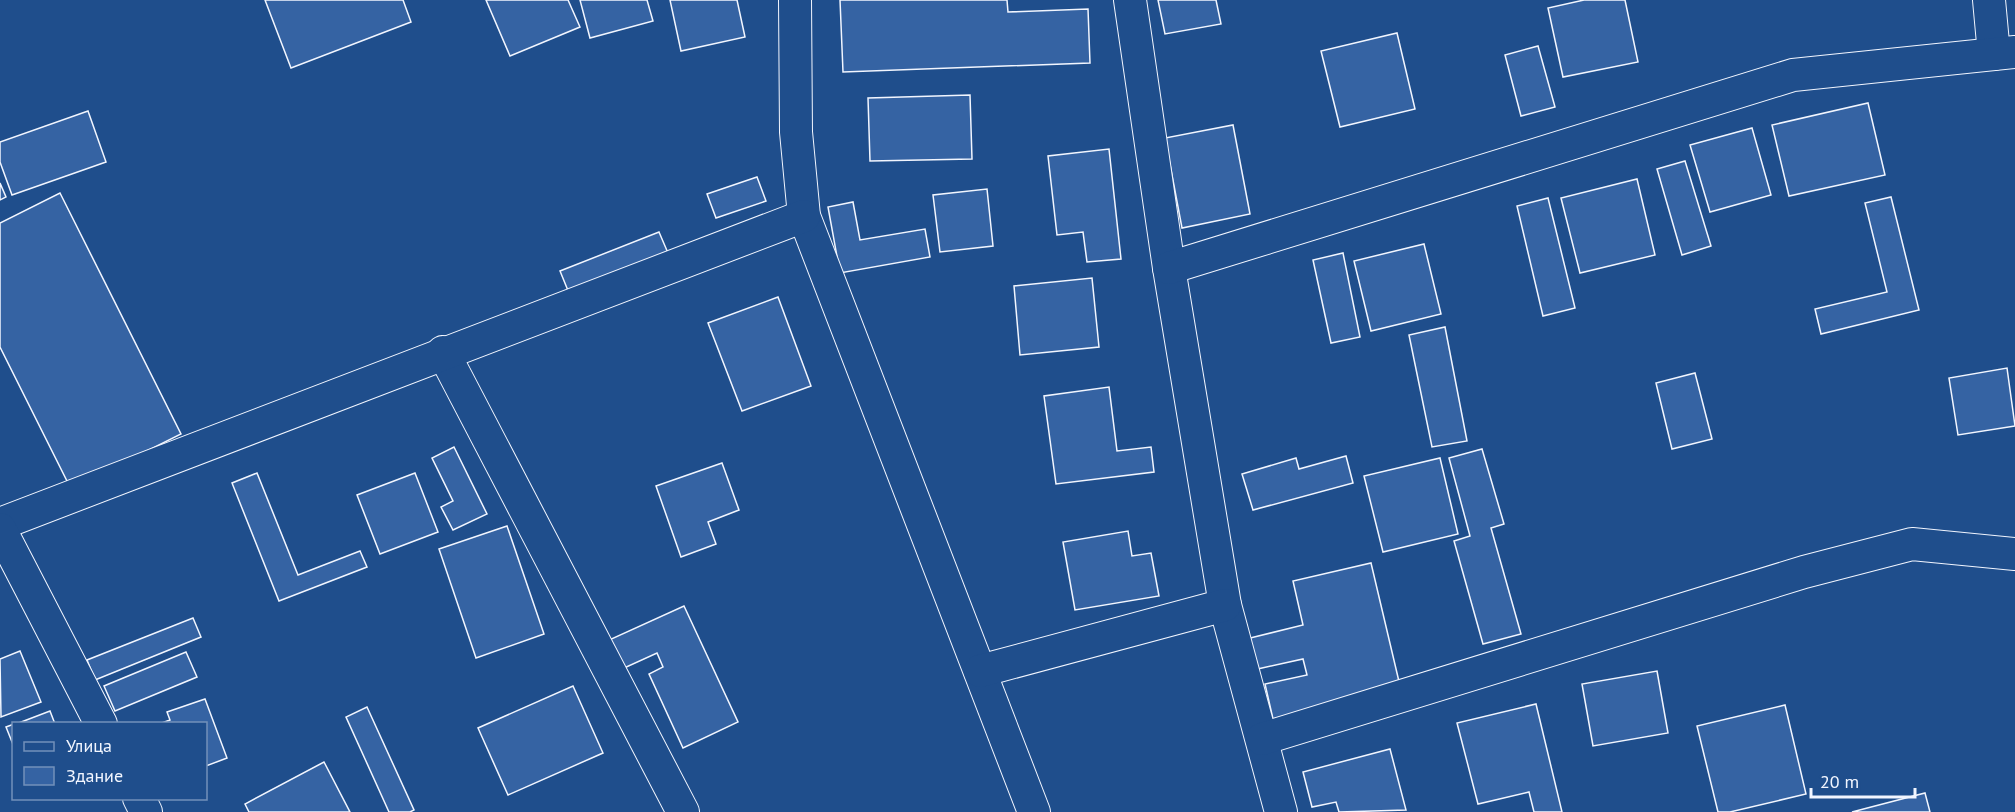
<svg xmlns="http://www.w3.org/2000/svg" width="2015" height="812" font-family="'PT Sans',sans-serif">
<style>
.building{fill:#3563a3;stroke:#f2f6ff;stroke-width:1.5}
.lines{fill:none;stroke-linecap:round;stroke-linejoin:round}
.minor-casing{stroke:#f2f6ff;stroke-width:34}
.minor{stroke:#1f4e8c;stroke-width:32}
</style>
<rect width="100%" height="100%" fill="#1f4e8c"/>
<g class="building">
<path d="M265,0H403L411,22L291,68Z"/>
<path d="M486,0H568L580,27L510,56Z"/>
<path d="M580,0H647L653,21L590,38Z"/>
<path d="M670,0H737L745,37L681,51Z"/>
<path d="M840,0H1007L1008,12L1088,9L1090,63L843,72Z"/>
<path d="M1158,0H1216L1221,24L1165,34Z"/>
<path d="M1584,0H1625L1638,62L1563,77L1548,8Z"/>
<path d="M1397,33L1415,109L1340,127L1321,51Z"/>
<path d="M1538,46L1555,107L1521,116L1505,55Z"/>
<path d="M970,95L972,159L870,161L868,98Z"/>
<path d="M1868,103L1885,175L1789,196L1772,125Z"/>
<path d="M88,111L106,162L12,195L0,162V142Z"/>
<path d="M1233,125L1250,214L1182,228L1165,138Z"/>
<path d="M1752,128L1771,195L1710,212L1690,145Z"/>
<path d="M1109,149L1121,259L1087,262L1083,232L1057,235L1048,156Z"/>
<path d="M1685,161L1711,246L1682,255L1657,169Z"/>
<path d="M757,177L766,201L716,218L707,194Z"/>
<path d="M1637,179L1655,255L1580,273L1561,198Z"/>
<path d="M0,183L6,197L0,200Z"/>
<path d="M987,189L993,246L940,252L933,195Z"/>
<path d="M60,193L181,434L71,489L0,347V223Z"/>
<path d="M1891,197L1919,310L1821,334L1815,309L1887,292L1865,203Z"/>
<path d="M1548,198L1575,308L1543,316L1517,206Z"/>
<path d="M853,202L860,240L925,229L930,257L840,273L828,207Z"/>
<path d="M659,232L668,253L569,293L560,271Z"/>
<path d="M1424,244L1441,314L1371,331L1354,261Z"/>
<path d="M1343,253L1360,337L1331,343L1313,260Z"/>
<path d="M1092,278L1099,347L1020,355L1014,286Z"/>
<path d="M778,297L811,386L742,411L708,323Z"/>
<path d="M1445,327L1467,441L1432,447L1409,335Z"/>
<path d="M2007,368L2015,426L1958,435L1949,378Z"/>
<path d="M1695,373L1712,439L1672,449L1656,383Z"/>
<path d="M1109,387L1117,451L1151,447L1154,472L1056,484L1044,396Z"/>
<path d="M454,447L487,514L453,530L441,507L453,501L432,458Z"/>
<path d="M1482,449L1504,524L1491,528L1521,634L1483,644L1454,541L1470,536L1449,458Z"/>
<path d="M1346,456L1353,483L1253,510L1242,474L1296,458L1299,469Z"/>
<path d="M1440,458L1458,534L1383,552L1364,476Z"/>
<path d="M722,463L739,510L708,522L716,544L681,557L656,486Z"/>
<path d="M257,473L298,575L360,551L367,567L279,601L232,483Z"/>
<path d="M415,473L438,532L380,554L357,495Z"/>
<path d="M507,526L544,634L476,658L439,549Z"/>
<path d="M1128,531L1132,556L1151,553L1159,596L1075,610L1063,542Z"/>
<path d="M1371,563L1401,690L1273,719L1265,684L1307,675L1303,659L1253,670L1246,639L1303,625L1293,581Z"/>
<path d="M684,606L738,722L683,748L649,674L663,667L657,653L622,669L609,640Z"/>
<path d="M193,618L201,637L95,680L87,660Z"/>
<path d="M20,651L41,702L1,717L0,659Z"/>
<path d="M186,652L197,677L115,711L104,686Z"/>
<path d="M1657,671L1668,733L1593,746L1582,684Z"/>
<path d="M573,686L603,753L508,795L478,728Z"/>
<path d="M205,699L227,758L206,766V724H159L170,720L167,712Z"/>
<path d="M1536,704L1562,812H1534L1529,792L1478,804L1457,723Z"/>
<path d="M1785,705L1806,794L1730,812H1718L1697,726Z"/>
<path d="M367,707L414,810L410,812H389L346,717Z"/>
<path d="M50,711L55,724H16Z"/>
<path d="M14,724V747L6,727Z"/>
<path d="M1390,749L1406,810L1339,812L1336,802L1312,807L1303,772Z"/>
<path d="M324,762L350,812H249L245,804Z"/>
<path d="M1925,793L1930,812H1852Z"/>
</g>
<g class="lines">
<defs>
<g id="minor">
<path d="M795,0L796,132L804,216L1034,812"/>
<path d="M1130,0L1169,268L1225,605L1281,812"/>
<path d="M1989,0L1994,54"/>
<path d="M1169,268L1793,75L2015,52"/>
<path d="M443,352L683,812"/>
<path d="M0,524L804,216"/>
<path d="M0,529L101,724"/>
<path d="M980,671L1225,605"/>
<path d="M1262,739L1804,572L1912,544L2015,554"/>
<path d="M139,798L146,812"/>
</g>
</defs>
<use href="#minor" class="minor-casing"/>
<use href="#minor" class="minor"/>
</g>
<rect x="12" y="722" width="195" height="78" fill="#1f4e8c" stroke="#7391ba" stroke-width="1.5"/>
<rect x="24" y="742" width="30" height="9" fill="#1f4e8c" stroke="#7391ba" stroke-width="1.5"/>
<text x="66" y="752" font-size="18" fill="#f2f6ff">Улица</text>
<rect x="24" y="767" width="30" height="18" fill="#3563a3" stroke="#7391ba" stroke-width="1.5"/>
<text x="66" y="782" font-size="18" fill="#f2f6ff">Здание</text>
<path d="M1811 788v9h104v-9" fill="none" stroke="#f2f6ff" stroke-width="3"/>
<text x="1820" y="788" font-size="18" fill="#f2f6ff" stroke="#1f4e8c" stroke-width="4.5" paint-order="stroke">20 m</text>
</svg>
